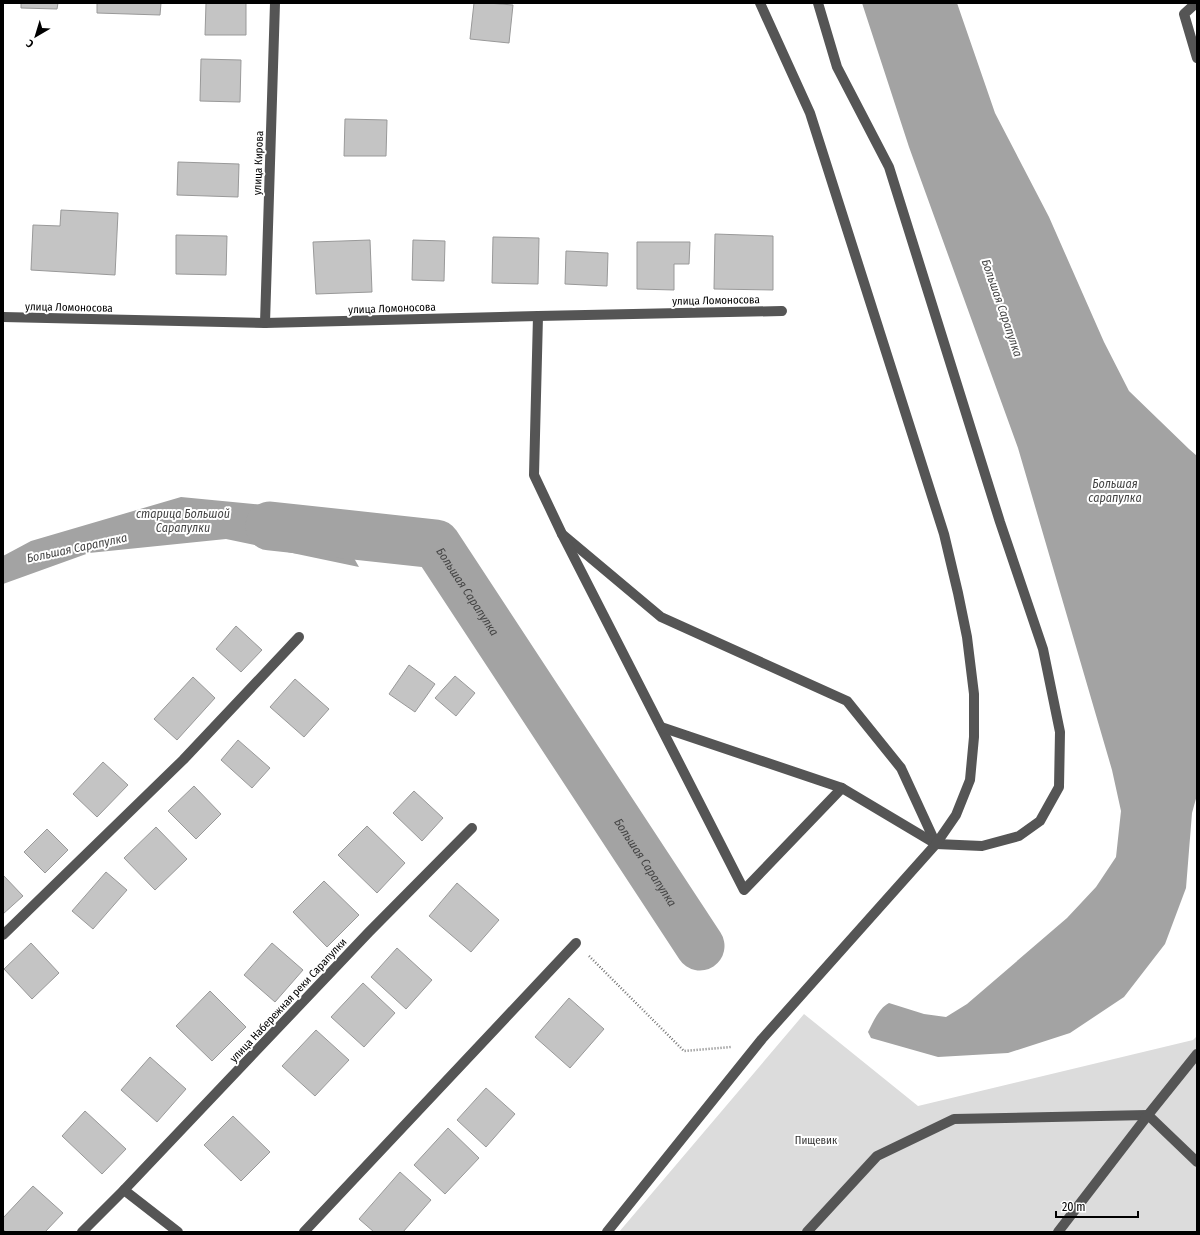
<svg xmlns="http://www.w3.org/2000/svg" width="1200" height="1235" font-family="'Fira Sans Condensed',sans-serif">
<style>
.green{fill:#dcdcdc}
.water{fill:#a3a3a3}
.lines{fill:none;stroke-linecap:round;stroke-linejoin:round}
.river{stroke:#a3a3a3;stroke-width:49}
.building{fill:#c4c4c4;stroke:#999}
.path{stroke:#777;stroke-width:2.5;stroke-dasharray:1 2;stroke-linecap:butt}
.minor{stroke:#555;stroke-width:10}
.labels{text-anchor:middle;stroke-width:4;stroke-linejoin:round;paint-order:stroke}
.street-label{font-size:11px;fill:#000;stroke:#fff}
.park-label{font-size:11px;fill:#333;stroke:#fff}
.water-label{font-size:12px;font-style:italic;fill:#444;stroke:#fff}
</style>
<rect width="100%" height="100%" fill="#fff"/>
<path class="green" d="M804,1014L918,1106L1193,1040L1197,1036V1232H619Z"/>
<g class="water">
<path d="M862,3H957L995,113L1049,217L1104,342L1129,391L1189,449L1197,456V795L1192,813L1186,888L1165,944L1124,997L1070,1033L1008,1053L938,1057L871,1038L868,1032C873,1022 879,1008 889,1003L924,1014L946,1017L967,1004L1067,918L1096,887L1116,857L1121,811L1112,770L1018,448L909,147Z"/>
<path d="M181,497L286,507L341,535L359,567L226,539L89,553L3,584V556L31,541Z"/>
</g>
<g class="lines">
<path class="river" id="s1" d="M270,526L436,544L700,946"/>
</g>
<g class="building">
<path d="M21,3H58L57,9L21,8Z"/>
<path d="M97,3H161L160,15L97,13Z"/>
<path d="M206,3H246V35H205Z"/>
<path d="M474,3H488L513,5L509,43L470,39Z"/>
<path d="M201,59L241,60L240,102L200,101Z"/>
<path d="M345,119L387,120L386,156H344Z"/>
<path d="M178,162L239,164L238,197L177,195Z"/>
<path d="M61,210L118,213L115,275L31,270L33,225L60,226Z"/>
<path d="M715,234L773,236V290L714,289Z"/>
<path d="M176,235L227,236L226,275L176,274Z"/>
<path d="M493,237L539,238L538,284L492,283Z"/>
<path d="M370,240L372,292L316,294L313,242Z"/>
<path d="M413,240L445,241L444,281L412,280Z"/>
<path d="M637,242H690L689,264H674V290L637,289Z"/>
<path d="M566,251L608,253L607,286L565,284Z"/>
<path d="M236,626L262,650L241,672L216,649Z"/>
<path d="M409,665L435,684L415,712L389,694Z"/>
<path d="M455,676L475,693L456,716L435,698Z"/>
<path d="M193,677L215,698L177,740L154,719Z"/>
<path d="M295,679L329,709L304,737L270,707Z"/>
<path d="M238,740L270,768L252,788L221,760Z"/>
<path d="M103,762L128,785L97,817L73,794Z"/>
<path d="M194,786L221,814L196,839L168,811Z"/>
<path d="M414,791L443,818L422,841L393,813Z"/>
<path d="M367,826L405,863L377,893L338,855Z"/>
<path d="M156,827L187,859L155,890L124,858Z"/>
<path d="M47,829L68,850L45,873L24,852Z"/>
<path d="M106,872L127,890L93,929L72,911Z"/>
<path d="M3,875L23,896L3,914Z"/>
<path d="M324,881L359,915L327,947L293,912Z"/>
<path d="M457,883L499,920L471,952L429,916Z"/>
<path d="M31,943L59,973L32,999L4,969Z"/>
<path d="M272,943L303,970L275,1002L244,975Z"/>
<path d="M397,948L432,980L406,1009L371,977Z"/>
<path d="M363,983L395,1013L364,1047L331,1017Z"/>
<path d="M210,991L246,1027L212,1061L176,1026Z"/>
<path d="M569,998L604,1029L570,1068L535,1037Z"/>
<path d="M316,1030L349,1060L315,1096L282,1066Z"/>
<path d="M150,1057L186,1089L157,1122L121,1090Z"/>
<path d="M486,1088L515,1114L486,1147L457,1120Z"/>
<path d="M85,1111L126,1149L102,1174L62,1136Z"/>
<path d="M233,1116L270,1152L241,1181L204,1145Z"/>
<path d="M448,1128L479,1158L445,1194L414,1165Z"/>
<path d="M400,1172L431,1200L403,1232H374L359,1219Z"/>
<path d="M33,1186L63,1213L45,1232H6L3,1229V1218Z"/>
</g>
<g class="lines">
<path class="path" d="M589,956L684,1051L731,1047"/>
<g class="minor">
<path d="M1196,3L1184,14L1197,58"/>
<path d="M538,316L534,475L562,534L661,617L847,701L901,768L936,844"/>
<path d="M3,317L265,323L538,316L782,311"/>
<path d="M265,323L275,3"/>
<path d="M562,534L744,890L842,788L936,844L982,846L1019,836L1040,821L1059,787L1060,732L1043,649L1000,522L889,167L837,67L818,3"/>
<path d="M661,727L842,788"/>
<path d="M3,935L183,760L299,637"/>
<path d="M124,1190L178,1232"/>
<path d="M82,1232L124,1190L369,932L472,828"/>
<path d="M304,1232L576,943"/>
<path d="M607,1232L762,1039L936,844L956,815L970,780L974,737V694L967,637L958,593L944,534L810,113L760,3"/>
<path d="M807,1232L877,1156L954,1119L1148,1115L1197,1162"/>
<path d="M1058,1232L1148,1115L1197,1054"/>
</g>
</g>
<g class="labels">
<g class="street-label">
<text transform="translate(258 163) rotate(-88)" y="4">улица Кирова</text>
<text transform="translate(716 300) rotate(-1)" y="4">улица Ломоносова</text>
<text transform="translate(69 307) rotate(1)" y="4">улица Ломоносова</text>
<text transform="translate(392 308) rotate(-2)" y="4">улица Ломоносова</text>
<text transform="translate(288 1000) rotate(-47)" y="4">улица Набережная реки Сарапулки</text>
</g>
<g class="park-label">
<text x="816" y="1144">Пищевик</text>
</g>
<g class="water-label">
<text transform="translate(1002 308) rotate(71)" y="4">Большая Сарапулка</text>
<text x="1115" y="488">Большая<tspan x="1115" dy="14">сарапулка</tspan></text>
<text x="183" y="518">старица Большой<tspan x="183" dy="14">Сарапулки</tspan></text>
<text transform="translate(77 548) rotate(-12)" y="4">Большая Сарапулка</text>
<text dy="4" stroke="none"><textPath href="#s1" startOffset="224">Большая Сарапулка</textPath></text>
<text dy="4" stroke="none"><textPath href="#s1" startOffset="548">Большая Сарапулка</textPath></text>
</g>
</g>
<rect width="1200" height="1235" fill="none" stroke="#000000" stroke-width="8"/>
<g transform="translate(36 36) rotate(218)" stroke="#ffffff" stroke-width="3" paint-order="stroke">
<path d="M0-3L7 15L0 10L-7 15Z" fill="#000000"/>
<text y="-6" font-size="11" font-weight="bold" text-anchor="middle" fill="#000000">С</text>
</g>
<path d="M1056 1211v6h82v-6" fill="none" stroke="#000000" stroke-width="2"/>
<text x="1062" y="1211" font-size="12" fill="#000000" stroke="#ffffff" stroke-width="3" paint-order="stroke">20 m</text>
</svg>
